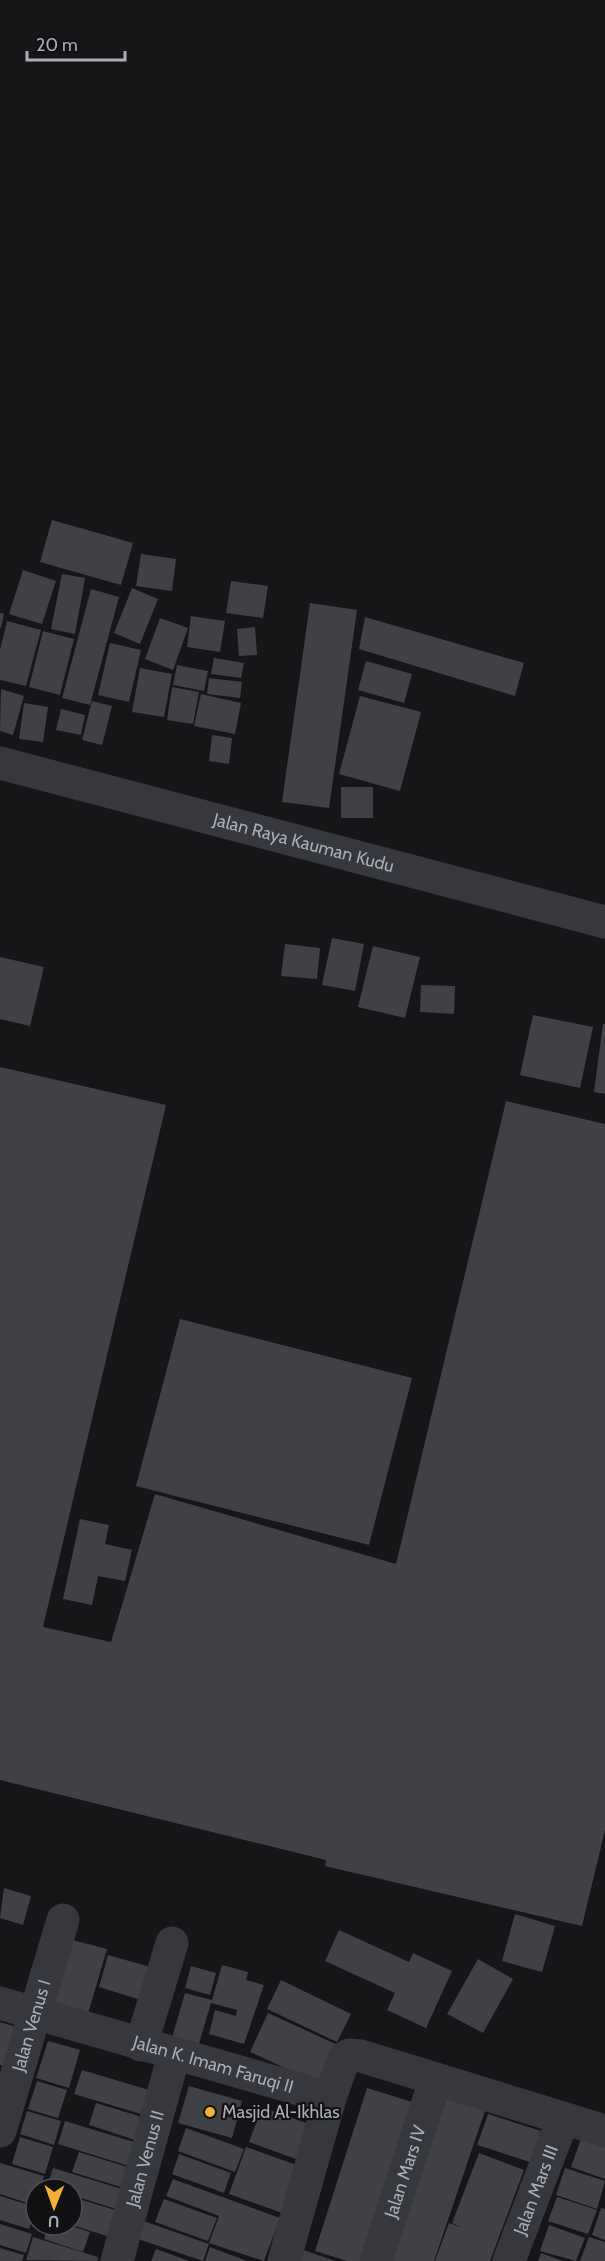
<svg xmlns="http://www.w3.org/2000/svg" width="605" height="2261" font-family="Cabin,sans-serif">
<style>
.building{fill:#404145}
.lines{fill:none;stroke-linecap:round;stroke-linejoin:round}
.minor{stroke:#37383d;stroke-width:33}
.poi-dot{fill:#f2b134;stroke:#111113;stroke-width:2}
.labels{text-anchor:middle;stroke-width:4.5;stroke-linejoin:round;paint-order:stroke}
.street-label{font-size:18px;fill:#a8adb8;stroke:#111113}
.poi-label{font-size:18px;fill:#a8adb8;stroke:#111113;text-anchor:start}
</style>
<rect width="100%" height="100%" fill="#161618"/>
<g class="building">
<path d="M52,520L133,543L121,585L40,562Z"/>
<path d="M141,554L176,559L172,591L136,586Z"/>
<path d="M23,570L56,581L42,624L9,614Z"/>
<path d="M62,574L85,578L75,634L51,629Z"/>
<path d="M231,581L268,586L263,618L226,613Z"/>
<path d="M132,588L158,599L140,644L114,633Z"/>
<path d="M91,589L119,597L90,705L62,698Z"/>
<path d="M310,603L357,610L329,808L282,802Z"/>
<path d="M0,613L4,614L1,628H0Z"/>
<path d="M191,616L225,621L220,652L187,647Z"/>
<path d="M365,617L524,663L515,696L359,649Z"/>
<path d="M160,618L188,628L173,670L145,659Z"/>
<path d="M7,621L41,630L26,686L0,680V650Z"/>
<path d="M255,627L257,655L239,656L237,629Z"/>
<path d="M43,631L74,639L60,695L29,687Z"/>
<path d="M110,643L141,650L129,702L98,695Z"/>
<path d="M214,658L244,663L241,678L211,674Z"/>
<path d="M366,661L412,674L404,703L358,690Z"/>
<path d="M177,665L208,671L204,691L173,685Z"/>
<path d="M140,668L172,674L164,717L132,712Z"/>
<path d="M209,678L242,682L240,698L207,694Z"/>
<path d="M172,687L199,692L193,724L167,720Z"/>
<path d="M1,689L24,696L13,735L0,731Z"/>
<path d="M201,694L241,703L235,734L194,726Z"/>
<path d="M360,696L421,712L400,791L339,774Z"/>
<path d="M92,701L112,706L102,745L82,740Z"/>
<path d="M24,703L48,707L43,742L19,739Z"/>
<path d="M61,709L85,715L81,735L56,730Z"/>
<path d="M212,735L232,738L229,764L209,761Z"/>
<rect x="341" y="787" width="32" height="31"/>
<path d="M332,938L364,944L355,991L322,985Z"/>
<path d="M285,944L320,948L317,979L281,976Z"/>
<path d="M373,946L420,957L405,1018L358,1007Z"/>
<path d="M0,957L44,967L30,1026L0,1019Z"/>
<path d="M421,985L455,986L454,1014L420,1012Z"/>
<path d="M533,1015L593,1027L580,1088L520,1075Z"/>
<path d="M603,1024H605V1094L594,1092Z"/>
<path d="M0,1067L166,1105L43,1627L111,1642L155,1494L396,1564L506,1101L605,1124V1830L582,1926L325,1866L326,1860L0,1780Z"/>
<path d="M180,1319L412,1378L369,1545L136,1486Z"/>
<path d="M80,1519L109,1525L105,1544L132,1550L125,1581L98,1576L92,1605L63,1599Z"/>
<path d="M4,1888L31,1896L23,1925L0,1918Z"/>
<path d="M515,1914L555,1926L542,1972L502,1961Z"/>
<path d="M339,1930L409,1962L413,1953L452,1971L426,2028L387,2010L395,1993L325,1961Z"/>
<path d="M65,1938L107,1949L87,2017L46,2005Z"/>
<path d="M108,1955L154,1968L144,2001L99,1987Z"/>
<path d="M478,1959L513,1979L483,2033L447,2014Z"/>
<path d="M222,1965L248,1972L246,1980L264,1985L244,2044L209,2034L215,2010L236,2016L237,2010L211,2003L198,2047L171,2041L185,1993L212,2000Z"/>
<path d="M191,1966L216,1973L210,1995L185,1988Z"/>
<path d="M281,1980L351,2014L337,2042L267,2009Z"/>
<path d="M268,2013L340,2046L322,2085L250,2052Z"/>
<path d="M0,2022L20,2028L8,2067L0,2065Z"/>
<path d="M48,2041L80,2050L69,2088L36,2078Z"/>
<path d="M82,2070L149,2090L141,2114L74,2094Z"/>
<path d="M37,2081L67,2090L58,2118L28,2109Z"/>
<path d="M189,2086L242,2101L232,2138L178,2123Z"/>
<path d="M367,2088L412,2102L361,2261H347L315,2251Z"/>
<path d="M447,2097L486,2108L434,2261H392Z"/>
<path d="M96,2103L142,2117L135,2140L89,2125Z"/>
<path d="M262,2107L317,2127L304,2162L249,2142Z"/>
<path d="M27,2111L61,2121L54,2145L20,2134Z"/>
<path d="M488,2114L541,2131L530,2162L477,2145Z"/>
<path d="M65,2121L137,2143L129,2166L58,2144Z"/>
<path d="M186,2128L244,2149L235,2172L178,2151Z"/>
<path d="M20,2137L53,2147L45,2174L12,2164Z"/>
<path d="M581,2139L605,2147V2179L571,2167Z"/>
<path d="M246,2147L302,2167L285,2214L229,2194Z"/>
<path d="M79,2152L127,2167L121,2187L72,2172Z"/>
<path d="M479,2153L524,2170L490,2261H435L449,2223L463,2228L452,2223Z"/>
<path d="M179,2154L231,2173L224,2193L172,2174Z"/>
<path d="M0,2163L44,2176L41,2187L46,2189H36V2206L0,2194Z"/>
<path d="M53,2168L125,2190L119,2210L72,2195V2189L47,2187Z"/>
<path d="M565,2168L605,2181L597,2209L556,2195Z"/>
<path d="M173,2179L280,2218L264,2261L209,2243L219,2216L166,2196Z"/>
<path d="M0,2196L36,2207V2214L34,2213L29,2229L0,2220Z"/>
<path d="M72,2197L115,2210L107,2236L72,2225Z"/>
<path d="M557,2197L597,2210L588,2234L548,2221Z"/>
<path d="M164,2199L217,2218L208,2241L155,2222Z"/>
<path d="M601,2208L605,2209V2240L592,2235Z"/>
<path d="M138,2219L209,2244L203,2261L132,2237Z"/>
<path d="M0,2224L32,2234L26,2253L0,2245Z"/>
<path d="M48,2225H68L90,2232L83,2252L44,2239Z"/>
<path d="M549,2225L585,2238L576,2261L540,2251Z"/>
<path d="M33,2237L98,2257L97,2261L26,2260Z"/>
<path d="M589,2237L605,2242V2261H580Z"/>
<path d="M210,2247L247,2261H205Z"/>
<path d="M0,2248L24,2255L22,2261H0Z"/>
<path d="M156,2249L189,2261H151Z"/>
<path d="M301,2249L335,2261H297Z"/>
<path d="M541,2253L563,2261H538Z"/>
</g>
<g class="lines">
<g class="minor">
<path id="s1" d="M0,763L605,922"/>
<path id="s2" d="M0,2003L330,2098L344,2058L349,2055L361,2056L605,2131"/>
<path d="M141,2045L172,1943"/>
<path id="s3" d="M0,2131L63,1920"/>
<path id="s4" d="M117,2261L174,2055"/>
<path d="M284,2261L330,2098"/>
<path id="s5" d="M376,2261L435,2081"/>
<path id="s6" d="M509,2261L563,2119"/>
</g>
</g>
<circle class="poi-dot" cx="210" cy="2112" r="6"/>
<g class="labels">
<g class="street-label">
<text dy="6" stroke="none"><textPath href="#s1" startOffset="314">Jalan Raya Kauman Kudu</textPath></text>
<text dy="6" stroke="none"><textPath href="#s3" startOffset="110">Jalan Venus I</textPath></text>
<text dy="6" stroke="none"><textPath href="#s2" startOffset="222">Jalan K. Imam Faruqi II</textPath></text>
<text dy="6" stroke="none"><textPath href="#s4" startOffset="106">Jalan Venus II</textPath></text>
<text dy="6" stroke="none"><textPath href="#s5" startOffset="94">Jalan Mars IV</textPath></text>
<text dy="6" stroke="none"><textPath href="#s6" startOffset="76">Jalan Mars III</textPath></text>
</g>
<g class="poi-label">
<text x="222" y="2118">Masjid Al-Ikhlas</text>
</g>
</g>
<g transform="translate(54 2207) rotate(181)"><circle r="28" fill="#111113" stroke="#4d4f55" stroke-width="1.5"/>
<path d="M0-4.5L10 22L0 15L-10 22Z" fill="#f2b134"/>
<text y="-9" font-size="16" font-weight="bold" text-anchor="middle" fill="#a8adb8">U</text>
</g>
<path d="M27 51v9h98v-9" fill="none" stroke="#a8adb8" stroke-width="3"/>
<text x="36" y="51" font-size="18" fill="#a8adb8" stroke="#111113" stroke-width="4.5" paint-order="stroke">20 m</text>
</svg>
